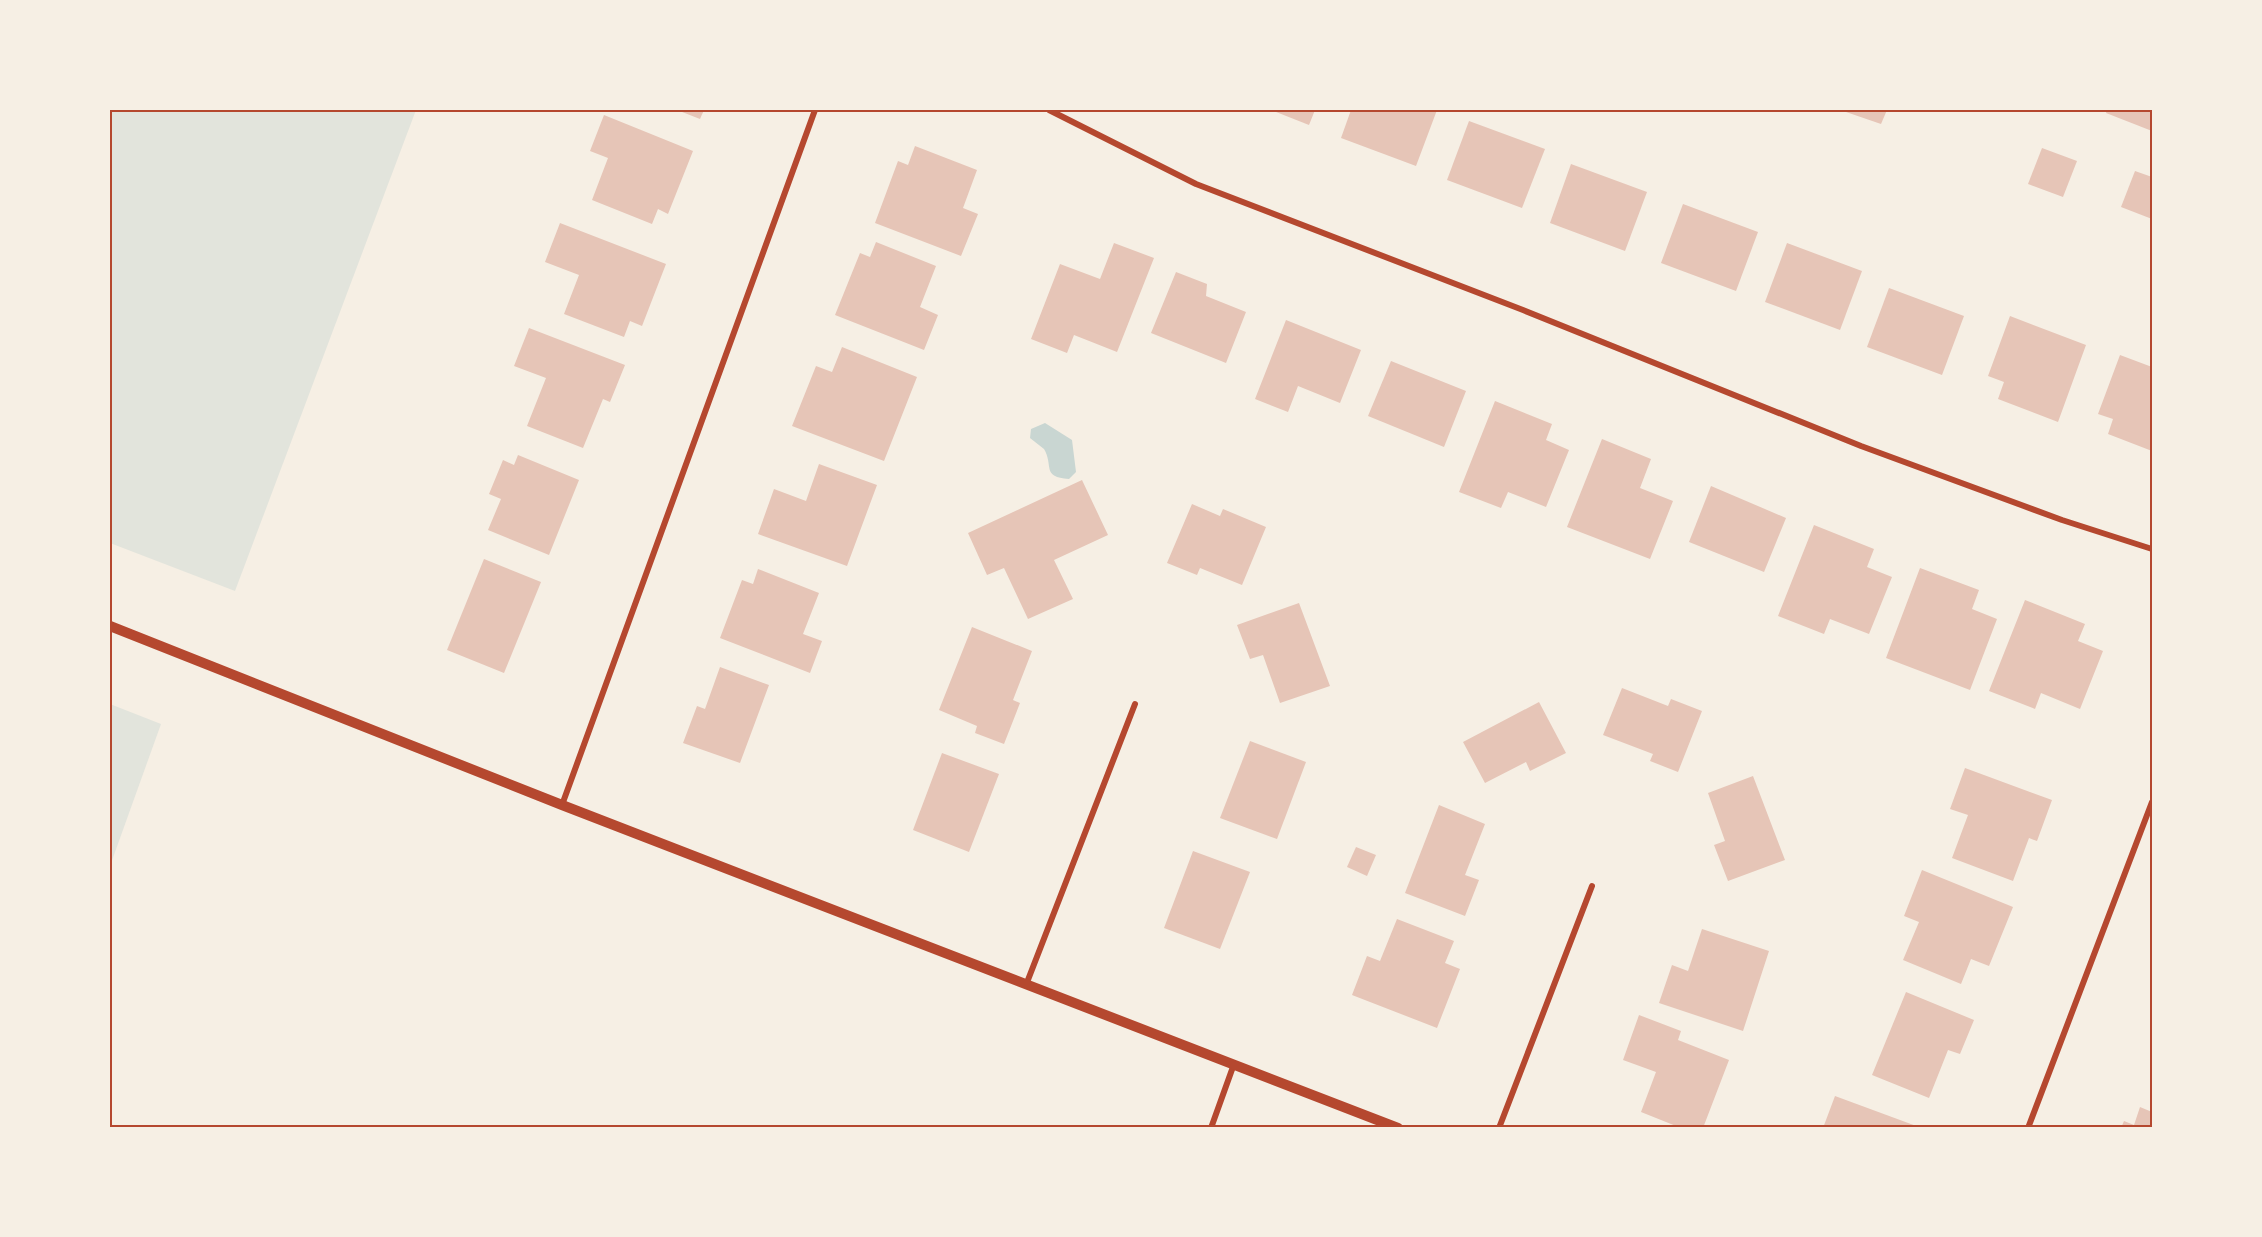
<svg xmlns="http://www.w3.org/2000/svg" width="2262" height="1237" font-family="Roboto,sans-serif">
<style>
.green{fill:#e2e4dc}
.water{fill:#c9d6d2}
.building{fill:#e6c5b7}
.lines{fill:none;stroke-linecap:round;stroke-linejoin:round}
.minor{stroke:#b5482f;stroke-width:6}
.tertiary{stroke:#b5482f;stroke-width:10}
.neatline{fill:none;stroke:#b5482f;stroke-width:2}
</style>
<rect width="100%" height="100%" fill="#f6efe4"/>
<g class="green">
<path d="M110,110H416L235,591L110,543Z"/>
<path d="M110,704L161,724L110,866Z"/>
</g>
<path class="water" d="M1045,423L1072,440L1076,472L1069,479C1041,477 1054,466 1044,449L1030,438L1031,429Z"/>
<g class="building">
<path d="M677,110H704L700,119Z"/>
<path d="M1271,110H1315L1309,125Z"/>
<path d="M1351,110H1437L1416,166L1341,138Z"/>
<path d="M1847,110H1887L1881,124L1846,112Z"/>
<path d="M2107,110H2152V131L2106,113Z"/>
<path d="M604,115L693,151L668,214L658,209L652,224L592,200L608,158L590,151Z"/>
<path d="M1469,121L1545,149L1522,208L1447,180Z"/>
<path d="M915,146L977,170L963,208L978,214L961,256L875,223L898,161L908,165Z"/>
<path d="M2042,148L2077,161L2063,197L2028,184Z"/>
<path d="M1571,164L1647,192L1625,251L1550,223Z"/>
<path d="M2135,171L2152,177V219L2121,207Z"/>
<path d="M1683,204L1758,232L1736,291L1661,263Z"/>
<path d="M560,223L666,264L642,326L630,321L624,337L564,314L579,275L545,262Z"/>
<path d="M876,242L936,266L920,307L938,315L924,350L835,315L860,253L870,257Z"/>
<path d="M1114,243L1154,258L1117,352L1074,335L1067,353L1031,339L1060,264L1100,279Z"/>
<path d="M1787,243L1862,271L1840,330L1765,302Z"/>
<path d="M1176,272L1207,284L1206,296L1246,312L1226,363L1151,333Z"/>
<path d="M1889,288L1964,316L1942,375L1867,347Z"/>
<path d="M2010,316L2086,345L2058,422L1998,399L2004,382L1988,376Z"/>
<path d="M1286,320L1361,350L1340,403L1298,386L1288,412L1255,399Z"/>
<path d="M529,328L625,365L610,402L603,399L583,448L527,426L546,378L514,366Z"/>
<path d="M842,347L917,377L884,461L792,426L816,366L832,372Z"/>
<path d="M2120,355L2152,367V451L2108,434L2113,419L2098,414Z"/>
<path d="M1391,361L1466,391L1444,447L1368,416Z"/>
<path d="M1495,401L1552,424L1546,440L1569,450L1546,507L1508,492L1501,508L1459,492Z"/>
<path d="M1602,439L1651,459L1640,488L1673,501L1650,559L1567,527Z"/>
<path d="M518,455L579,480L549,555L488,530L501,499L489,494L503,460L514,465Z"/>
<path d="M819,464L877,485L847,566L758,534L774,489L806,501Z"/>
<path d="M1082,480L1108,535L1054,560L1073,599L1028,619L1004,568L987,575L968,533Z"/>
<path d="M1711,486L1786,518L1764,572L1689,542Z"/>
<path d="M1192,504L1220,516L1223,509L1266,527L1242,585L1200,568L1197,575L1167,563Z"/>
<path d="M1814,525L1874,549L1867,567L1892,577L1869,634L1830,619L1824,634L1778,616Z"/>
<path d="M484,559L541,582L504,673L447,650Z"/>
<path d="M1920,568L1979,590L1972,609L1997,619L1970,690L1886,658Z"/>
<path d="M758,569L819,593L803,634L822,641L810,673L720,638L742,580L753,584Z"/>
<path d="M2025,600L2085,624L2078,641L2103,651L2080,709L2041,693L2035,709L1989,691Z"/>
<path d="M1299,603L1330,686L1280,703L1263,655L1250,659L1237,625Z"/>
<path d="M972,627L1032,651L1013,700L1020,703L1004,744L975,733L977,726L939,710Z"/>
<path d="M720,667L769,685L740,763L683,743L697,706L705,709Z"/>
<path d="M1622,688L1668,706L1671,699L1702,711L1678,772L1650,761L1653,754L1603,735Z"/>
<path d="M1539,702L1566,753L1530,771L1526,762L1485,783L1463,742Z"/>
<path d="M1250,741L1306,762L1277,839L1220,818Z"/>
<path d="M942,753L999,774L969,852L913,830Z"/>
<path d="M1965,768L2052,800L2037,841L2029,838L2013,881L1952,858L1968,815L1950,809Z"/>
<path d="M1753,776L1785,860L1728,881L1714,845L1725,841L1708,793Z"/>
<path d="M1439,805L1485,824L1465,875L1479,880L1465,916L1405,893Z"/>
<path d="M1356,847L1376,855L1367,876L1347,867Z"/>
<path d="M1193,851L1250,872L1220,949L1164,928Z"/>
<path d="M1922,870L2013,907L1989,966L1971,959L1961,984L1903,960L1919,922L1904,916Z"/>
<path d="M1397,919L1454,941L1445,963L1460,969L1437,1028L1352,995L1367,956L1380,961Z"/>
<path d="M1702,929L1769,951L1743,1031L1659,1003L1672,965L1688,971Z"/>
<path d="M1906,992L1974,1020L1960,1054L1948,1050L1929,1098L1872,1075Z"/>
<path d="M1639,1015L1681,1031L1678,1040L1729,1060L1703,1128H1681L1641,1112L1656,1072L1623,1060Z"/>
<path d="M1835,1096L1919,1127V1128H1823Z"/>
<path d="M2140,1107L2152,1112V1128H2121L2124,1121L2134,1125Z"/>
</g>
<g class="lines">
<g class="minor">
<path d="M1049,110L1196,184L1523,310L1861,446L2062,520L2152,549"/>
<path d="M562,805L815,110"/>
<path d="M1026,985L1135,704"/>
<path d="M1211,1128L1234,1064"/>
<path d="M1499,1128L1592,886"/>
<path d="M2028,1128L2152,802"/>
</g>
<path class="tertiary" d="M110,626L562,805L1398,1128"/>
</g>
<rect width="2262" height="1237" fill="none" stroke="#f6efe4" stroke-width="222"/>
<rect x="111" y="111" width="2040" height="1015" class="neatline"/>
</svg>
